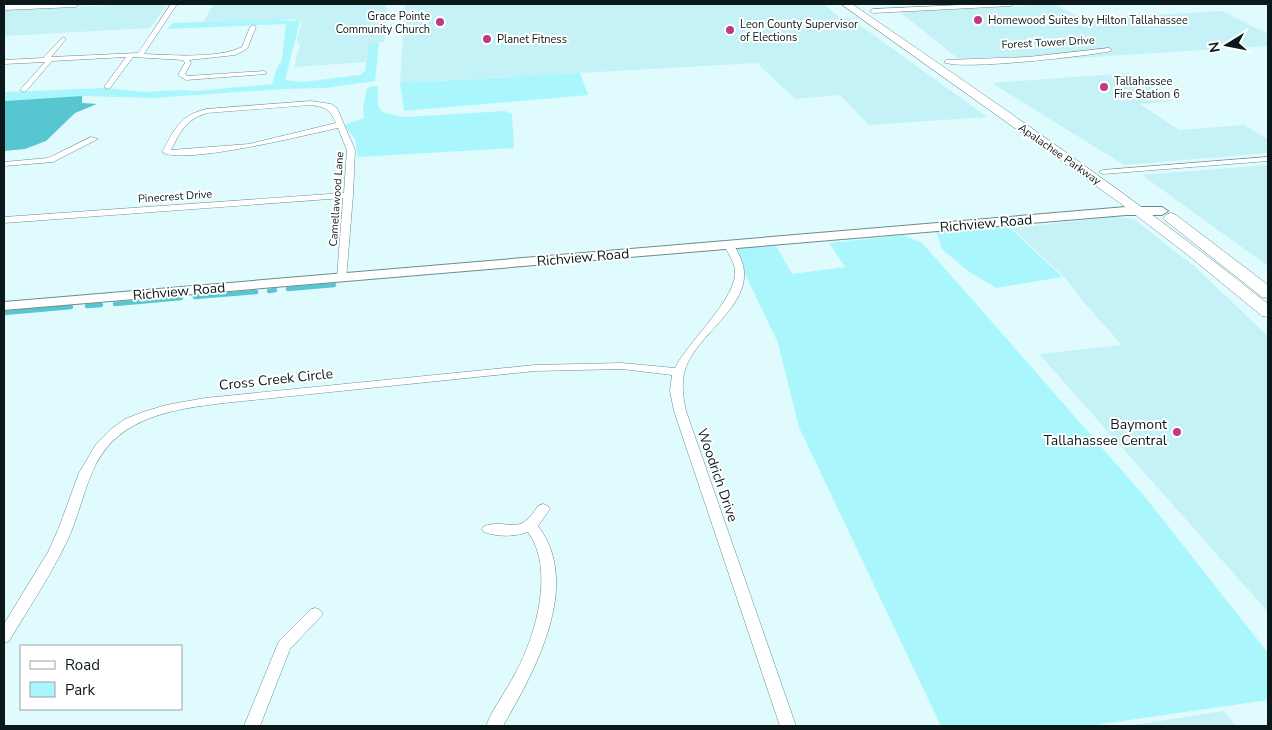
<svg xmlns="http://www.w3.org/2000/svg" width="1272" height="730" font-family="'Nunito Sans',sans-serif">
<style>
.built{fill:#c5f2f6}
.green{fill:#a9f6fc}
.water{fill:#58c6d0}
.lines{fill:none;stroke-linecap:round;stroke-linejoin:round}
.stream{stroke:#58c6d0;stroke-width:4.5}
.street-casing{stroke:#6b8c8f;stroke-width:1}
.secondary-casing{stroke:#6b8c8f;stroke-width:2}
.primary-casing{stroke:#6b8c8f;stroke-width:1}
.street{fill:#fff;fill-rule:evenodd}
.secondary{fill:#fff;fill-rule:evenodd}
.primary{fill:#fff;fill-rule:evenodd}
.poi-dot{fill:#bf3a7f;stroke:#fff;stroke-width:2}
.labels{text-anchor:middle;stroke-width:4;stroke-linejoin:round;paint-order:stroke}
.far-poi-label{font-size:11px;fill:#0c191a;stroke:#fff;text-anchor:start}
.far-street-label{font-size:11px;fill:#0c191a;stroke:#fff}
.street-label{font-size:14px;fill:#0c191a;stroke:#fff}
.poi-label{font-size:14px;fill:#0c191a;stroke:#fff;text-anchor:end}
</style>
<rect width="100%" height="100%" fill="#dffbfd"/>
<g class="built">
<path d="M136,4H164L166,5L150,28L4,36V10Z"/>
<path d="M213,4H386L387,13L384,42L369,43L366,62L294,67L300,45L297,40L302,22H296V19L203,24Z"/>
<path d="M405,4H824L840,18H850L987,117L869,125L840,95L795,99L757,63L400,83Z"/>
<path d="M1056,4L1081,19L1222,11L1268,34V46L966,65L900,12Z"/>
<path d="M1129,73L1173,101L1140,104L1179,130L1244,125L1268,139V153L1124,165L992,83Z"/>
<path d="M1268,165V266L1142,175Z"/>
<path d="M1114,217L1134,219L1195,267L1268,336V612L1039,354L1122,345L1086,305L1067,280L1012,228Z"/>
<path d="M1224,711L1236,726H1128Z"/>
</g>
<g class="green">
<path d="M276,20L300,21L285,80L303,82L360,75L365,71L369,43H379L375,81L325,88L283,89L153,98L85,96L4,101V92L106,88L143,92L179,90L196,91L272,84L276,70L282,60L286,24L167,29L173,23Z"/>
<path d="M580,73L588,95L404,111L400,83Z"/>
<path d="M373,86H378C377,114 378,112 405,117L505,111L512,114L514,148L358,157L355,139L344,125L364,118L363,109L367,88Z"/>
<path d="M1008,226L1062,277L996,288L968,271L942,249L936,231Z"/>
<path d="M903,235L922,243L977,305L1145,497L1268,653V700L1088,726H941L799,427L778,343L733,248L775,244L792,274L845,267L829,243Z"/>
</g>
<path class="water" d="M82,96V103L97,104L75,113L46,141L25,149L4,151V101Z"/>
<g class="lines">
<g class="stream">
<path d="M288,289L334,285"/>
<path d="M269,291L275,290"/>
<path d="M195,297L256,292"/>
<path d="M115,304L181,298"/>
<path d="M87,306L101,305"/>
<path d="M4,313L71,307"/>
</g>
<defs>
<g id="street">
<path d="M171,4H177L144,54C172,55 217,59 242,47L250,27L253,25L256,27L247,49L235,55L189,60L191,63L185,74L187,76L264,71L267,73L266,74L186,80L178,75L185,63L183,60L133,57L110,88L108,89L104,87L126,57L52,61L26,91L24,92L20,90L45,62L4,64V60L43,58L63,37L66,39L51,57L138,53Z"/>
<path d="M982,4H1014L1011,6L873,13L870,11L873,9Z"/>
<path d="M1109,48L1112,50L1111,51C1088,56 958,71 944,62L947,60L1028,57Z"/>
<path d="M311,101L331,104L337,108L355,150L353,195L346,280L342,281L337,278L343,198L4,223V217L344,193L347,150L338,128C310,134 181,166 162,152C175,129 179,116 206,109ZM311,105C327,108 329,108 336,123L249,144L171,150C181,131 185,120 207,113Z"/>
<path d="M91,137L98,139L53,162L4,166V162L48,158Z"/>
<path d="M1268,157V161L1103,174L1099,172L1103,170Z"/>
<path d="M729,242C735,244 737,251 740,257C761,302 696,332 685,370C681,383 683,396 686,411L796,726H780L674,411L670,391L672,375L622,369L535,371L224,403C175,409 121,416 96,464C84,488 79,515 68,539C51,575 29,608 9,641L4,643V624L48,552L58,530L79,473L96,444L110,430L125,419L143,412L166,405L205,398L535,365L622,363L675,368C688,341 738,298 735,270C734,261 728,253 724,245Z"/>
<path d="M543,504L548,506L550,509L538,526C583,585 534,672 503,726H486C493,708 507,690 516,672C536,635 555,569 528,532C514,537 498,537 484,532L482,529L484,526C510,518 518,538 538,506Z"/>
<path d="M315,608L320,610L323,614L290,649L260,726H244L279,641L310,610Z"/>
</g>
<path id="secondary" d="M1126,207H1162L1168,211L1162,215H1126L4,310V302Z"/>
<g id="primary">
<path d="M4,4H80L75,7L4,10Z"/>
<path d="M841,4H852C993,101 1135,197 1268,304V317L1262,316L1188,255L1120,203Z"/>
<path d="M1171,213L1176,215L1268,285V298L1262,297L1166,221L1163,218L1166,215Z"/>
</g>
</defs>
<use href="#street" class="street-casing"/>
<use href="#secondary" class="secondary-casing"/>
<use href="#primary" class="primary-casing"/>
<use href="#street" class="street"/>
<use href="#secondary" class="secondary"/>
<use href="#primary" class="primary"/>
</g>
<g class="poi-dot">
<circle cx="978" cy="20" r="5"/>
<circle cx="440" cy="22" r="5"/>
<circle cx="730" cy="30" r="5"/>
<circle cx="487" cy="39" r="5"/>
<circle cx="1104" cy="87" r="5"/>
<circle cx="1177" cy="432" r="5"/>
</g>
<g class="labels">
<g class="far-poi-label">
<text x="430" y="20" text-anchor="end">Grace Pointe<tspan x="430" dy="13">Community Church</tspan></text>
<text x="988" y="24">Homewood Suites by Hilton Tallahassee</text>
<text x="740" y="28">Leon County Supervisor<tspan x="740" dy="13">of Elections</tspan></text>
<text x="497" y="43">Planet Fitness</text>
<text x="1114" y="85">Tallahassee<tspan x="1114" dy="13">Fire Station 6</tspan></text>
</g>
<g class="far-street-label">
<text transform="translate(1048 42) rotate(-3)" y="4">Forest Tower Drive</text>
<text transform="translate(1060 154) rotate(35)" y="4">Apalachee Parkway</text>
<text transform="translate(175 196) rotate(-4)" y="4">Pinecrest Drive</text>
<text transform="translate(336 199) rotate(-86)" y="4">Camellawood Lane</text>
</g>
<g class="street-label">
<text transform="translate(986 223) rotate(-5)" y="5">Richview Road</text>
<text transform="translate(583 257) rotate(-5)" y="5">Richview Road</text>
<text transform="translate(179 291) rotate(-5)" y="5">Richview Road</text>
<text transform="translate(276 379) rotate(-6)" y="5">Cross Creek Circle</text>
<text transform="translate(718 475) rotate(71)" y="5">Woodrich Drive</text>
</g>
<g class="poi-label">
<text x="1167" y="429">Baymont<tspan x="1167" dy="16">Tallahassee Central</tspan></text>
</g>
</g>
<rect width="1272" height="730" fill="none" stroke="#0c191a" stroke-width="10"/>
<rect x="20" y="645" width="162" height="65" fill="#ffffff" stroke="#9ea3a3"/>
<rect x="30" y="661" width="25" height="8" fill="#ffffff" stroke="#9ea3a3"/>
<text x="65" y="670" font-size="15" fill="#0c191a">Road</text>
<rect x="30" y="682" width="25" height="15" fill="#a9f6fc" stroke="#9ea3a3"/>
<text x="65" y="695" font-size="15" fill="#0c191a">Park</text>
<g transform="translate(1227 45) rotate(260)" stroke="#ffffff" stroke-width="4" paint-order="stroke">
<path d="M0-4L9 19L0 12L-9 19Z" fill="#0c191a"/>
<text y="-8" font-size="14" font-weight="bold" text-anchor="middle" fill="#0c191a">N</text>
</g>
</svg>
